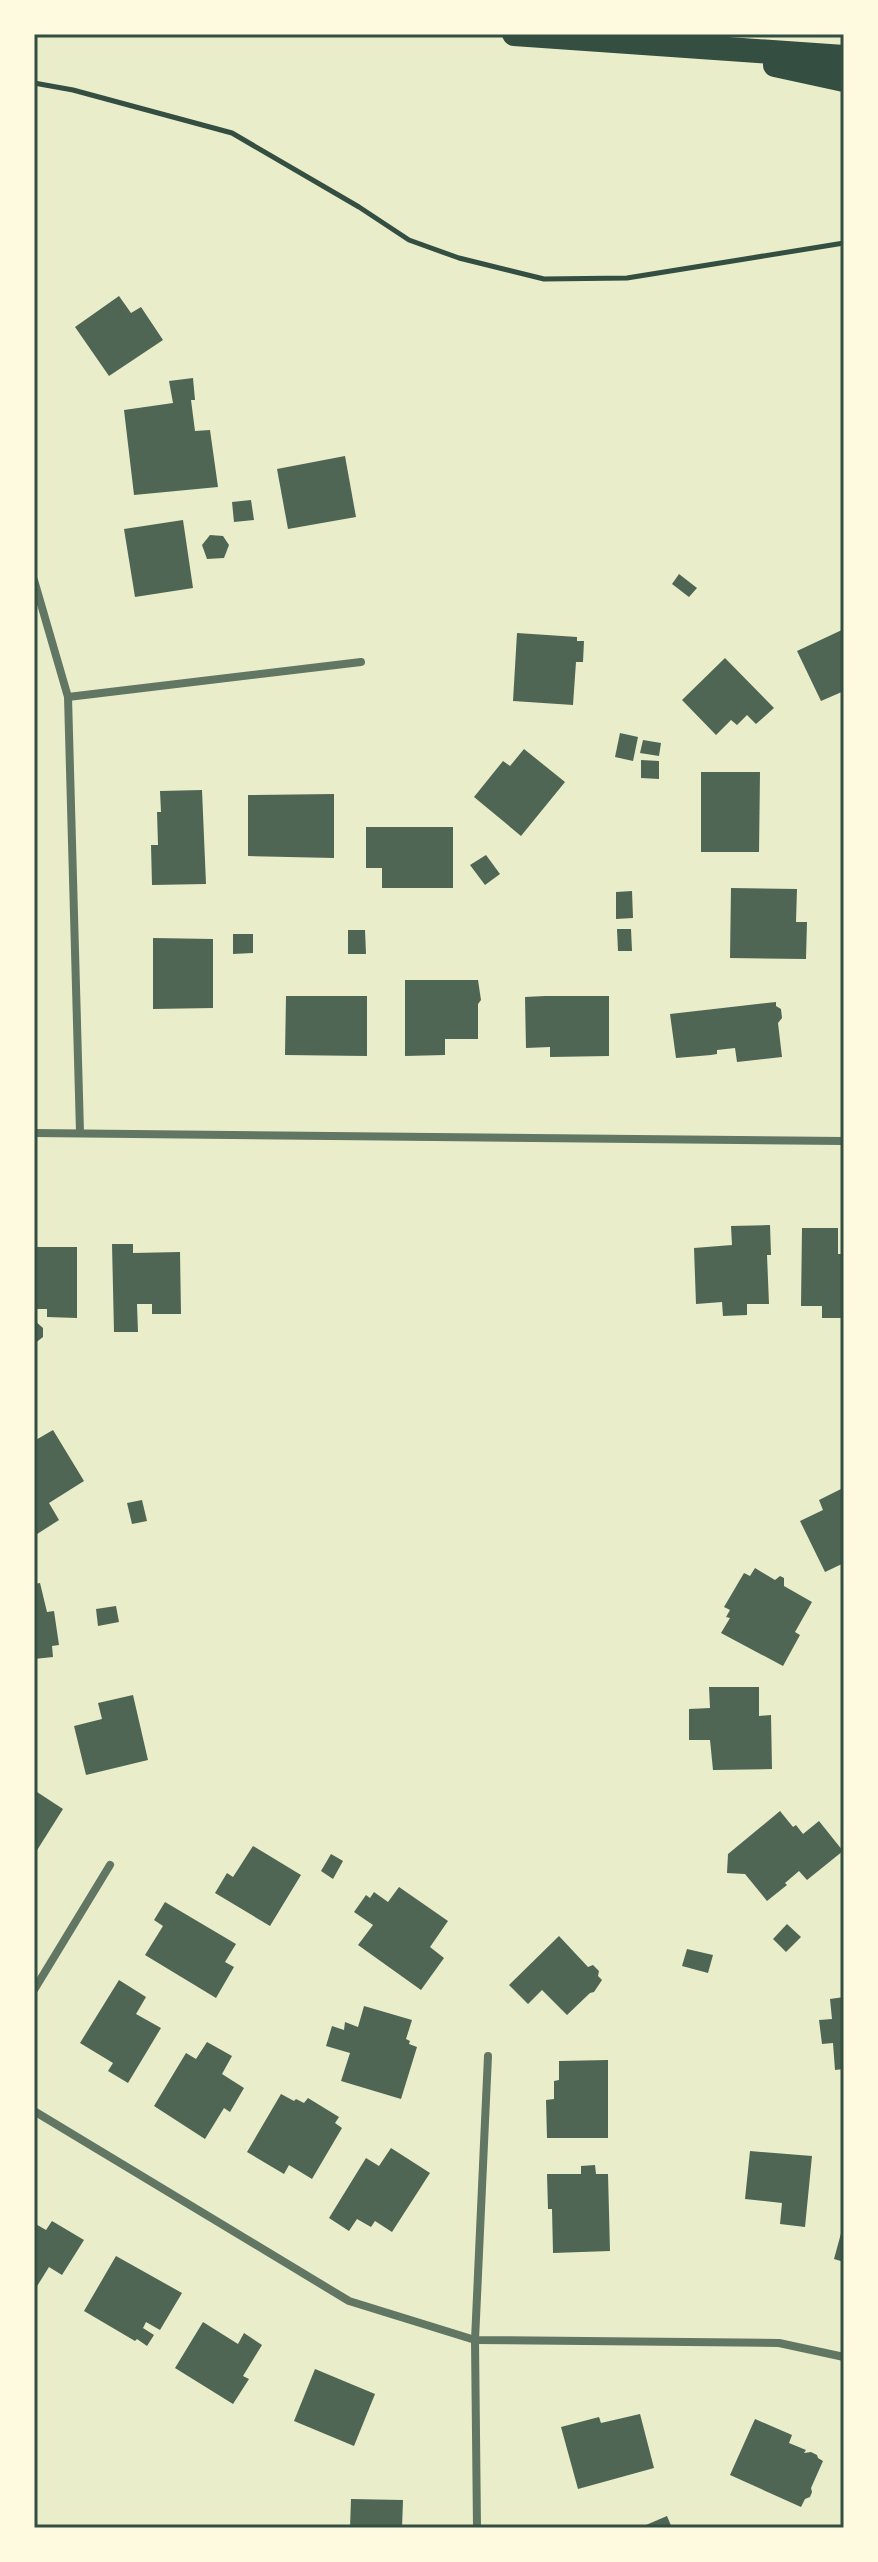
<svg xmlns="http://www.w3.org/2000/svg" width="878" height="2562" font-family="'Sofia Sans Condensed',sans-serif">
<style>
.building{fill:#4f6655}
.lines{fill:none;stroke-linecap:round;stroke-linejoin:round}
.path{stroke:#344e41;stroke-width:5}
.minor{stroke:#617663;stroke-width:8}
.motorway{stroke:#344e41;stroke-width:24}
.neatline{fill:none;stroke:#344e41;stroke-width:3}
</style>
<rect width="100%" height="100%" fill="#e9edc9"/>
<g class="building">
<path d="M119,296L131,313L141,307L163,340L109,376L75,327Z"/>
<path d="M193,378L195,400H191L195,431L210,430L218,487L134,495L124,410L173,403L169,381Z"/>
<path d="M345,456L356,517L288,529L277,469Z"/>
<path d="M251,500L254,520L234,522L232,502Z"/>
<path d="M183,520L193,588L135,597L124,529Z"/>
<path d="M210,535L223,536L229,545L224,558L207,559L202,545Z"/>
<path d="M679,574L697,588L689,597L672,584Z"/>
<path d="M844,629V691L821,701L797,651Z"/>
<path d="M517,633L577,637V641H584L583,662H576L573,705L513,701Z"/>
<path d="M725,658L774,708L756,724L747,715L737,725L731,720L716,735L682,700Z"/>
<path d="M620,733L638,737L633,761L615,757Z"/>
<path d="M643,740L661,743L659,756L640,753Z"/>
<path d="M524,749L565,782L521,836L474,797L503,761L510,766Z"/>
<path d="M641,760L659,761V779L641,778Z"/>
<path d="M701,772H760L759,852H701Z"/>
<path d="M202,790L206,884L152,885L151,845H158L157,812H161L160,791Z"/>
<path d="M334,794V858L248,856V795Z"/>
<path d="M366,827H453V888H382V868H366Z"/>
<path d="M486,855L500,874L485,885L470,865Z"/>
<path d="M731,888L797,889L796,922H807L806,959L730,958Z"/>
<path d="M632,891L633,918L616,919V892Z"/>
<path d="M617,929H631L632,951H618Z"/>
<path d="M348,930H365L366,954H348Z"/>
<path d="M233,934H253V953L233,954Z"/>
<path d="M153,938L213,939V1008L153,1009Z"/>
<path d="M405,980H478L481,1000L478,1004V1039H445V1055L405,1056Z"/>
<path d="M286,996H367V1056L285,1055Z"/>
<path d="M545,996H609V1056L550,1057V1047L526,1048L525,997Z"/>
<path d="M776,1002V1006L781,1009L782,1018L778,1023L782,1057L737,1062L735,1048L717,1050V1054L711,1055L676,1058L670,1014Z"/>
<path d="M770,1225L771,1255H767L769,1304H747V1315L723,1316L722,1302L696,1304L694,1248L732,1245L731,1226Z"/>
<path d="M802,1228H838V1254H844V1318H822V1306H801Z"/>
<path d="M112,1244H133V1253L180,1252L181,1314H152V1304H137L138,1332H114Z"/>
<path d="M34,1247H77V1318L47,1317V1309H34Z"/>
<path d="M34,1320L43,1328V1337L34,1344Z"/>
<path d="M53,1430L84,1481L49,1503L59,1520L34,1536V1441Z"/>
<path d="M841,1489L844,1496V1563L825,1572L800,1521L823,1510L819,1500Z"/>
<path d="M142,1500L147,1521L132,1524L127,1503Z"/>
<path d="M755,1568L775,1580L780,1576L784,1578V1586L812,1602L795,1632L800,1635L783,1666L721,1633L730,1618L726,1617L730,1610L724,1607L744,1573L750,1576Z"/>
<path d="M40,1583L47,1612L54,1611L59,1645L52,1646L53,1657L34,1659V1584Z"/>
<path d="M116,1606L119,1622L98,1626L96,1609Z"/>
<path d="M709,1687H759V1716L771,1715L772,1769L713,1770L710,1740H689V1709L710,1708Z"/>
<path d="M133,1695L148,1760L86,1775L74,1726L102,1719L98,1703Z"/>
<path d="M34,1790L63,1809L34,1855Z"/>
<path d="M780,1811L793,1827L796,1825L803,1834L819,1821L843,1851L807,1880L799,1871L785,1883L787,1885L767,1901L745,1874L727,1873L728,1854Z"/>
<path d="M253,1846L301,1875L270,1926L215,1893L227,1873L233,1877Z"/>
<path d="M331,1854L343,1861L333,1879L321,1871Z"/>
<path d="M399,1887L448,1921L430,1947L444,1958L421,1990L358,1945L373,1925L354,1912L366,1895L370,1898L374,1892L388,1902Z"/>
<path d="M165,1902L236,1944L225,1962L234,1967L216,1998L145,1955L163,1926L154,1920Z"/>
<path d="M787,1924L801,1937L786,1952L773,1939Z"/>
<path d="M559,1936L588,1967L593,1965L599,1971L598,1976L602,1980L594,1992L590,1993L567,2015L542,1990L528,2004L509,1985Z"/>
<path d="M687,1949L713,1955L708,1973L682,1966Z"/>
<path d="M119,1980L146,1997L136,2014L161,2028L128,2083L108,2071L113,2063L80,2043Z"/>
<path d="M844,1997V2069L835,2070L833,2043L822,2044L819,2020L832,2019L830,1999Z"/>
<path d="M364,2006L412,2020L406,2039L410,2041L409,2044L417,2047L401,2099L341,2081L350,2053L326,2046L332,2026L344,2030L345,2022L358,2027Z"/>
<path d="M207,2042L232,2056L222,2074L244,2088L230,2112L224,2108L205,2139L154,2106L186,2053L196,2059Z"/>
<path d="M608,2060V2138H547L546,2100L554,2099V2081L559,2080V2061Z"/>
<path d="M281,2094L294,2101L296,2099L304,2103L308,2098L339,2117L335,2123L342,2128L312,2179L289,2165L284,2174L247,2152Z"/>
<path d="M391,2148L430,2173L392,2232L375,2221L371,2227L357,2219L349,2231L329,2218L366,2158L379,2166Z"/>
<path d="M750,2151L812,2156L805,2227L780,2224L782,2203L745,2199Z"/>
<path d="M595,2165L596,2174H608L610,2251L553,2253L552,2209H548L547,2174H581V2166Z"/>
<path d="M52,2221L84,2240L62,2275L49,2267L34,2291V2223L46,2230Z"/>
<path d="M843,2226H844V2262L834,2259Z"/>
<path d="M116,2256L182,2293L160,2330L146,2322L143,2328L154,2335L147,2346L137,2339L135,2341L84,2311Z"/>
<path d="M203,2322L238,2344L244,2333L262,2345L243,2376L249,2379L233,2404L175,2368Z"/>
<path d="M315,2369L375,2394L354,2446L294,2421Z"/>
<path d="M640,2414L654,2468L578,2489L561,2427L599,2417L601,2423Z"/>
<path d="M755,2419L792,2435L789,2443L806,2450L804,2453L811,2452L817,2455L818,2458L823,2461L811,2488L812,2492L810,2497L805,2499L801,2507L730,2475Z"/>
<path d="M351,2499L403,2500L402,2528H350Z"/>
<path d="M667,2516L672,2528H639Z"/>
</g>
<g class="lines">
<path class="path" d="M34,83L73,90L232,133L359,207L409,240L459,258L544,279L627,278L844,243"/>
<g class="minor">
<path d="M34,580L68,697L80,1132"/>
<path d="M68,697L361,662"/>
<path d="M34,1133L844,1141"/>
<path d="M34,1990L110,1865"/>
<path d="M34,2111L349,2301L475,2340L779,2343L844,2357"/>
<path d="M477,2528L475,2340L488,2056"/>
</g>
<g class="motorway">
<path d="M514,34L844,57"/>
<path d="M775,65L844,80"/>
</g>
</g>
<rect width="878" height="2562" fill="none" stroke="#fefae0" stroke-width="72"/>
<rect x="36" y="36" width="806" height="2490" class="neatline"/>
</svg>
